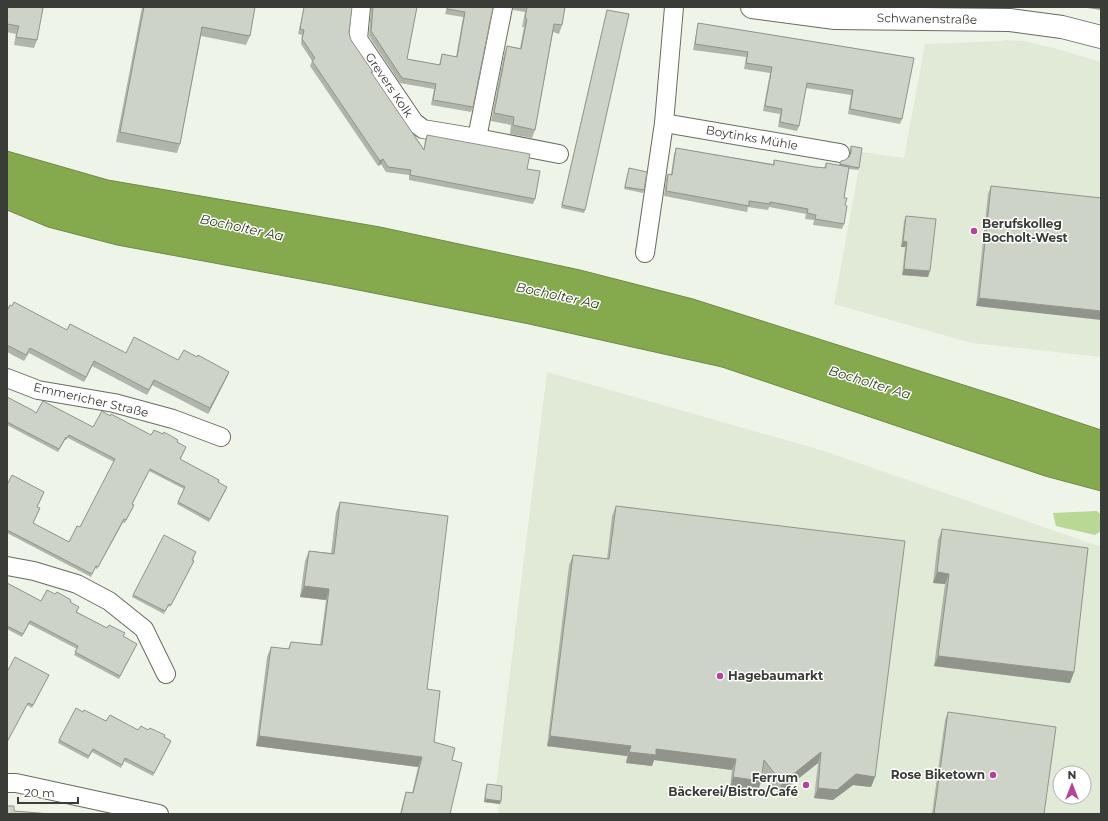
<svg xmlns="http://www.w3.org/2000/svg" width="1108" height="821" font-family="Montserrat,sans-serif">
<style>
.built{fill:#e1ead6;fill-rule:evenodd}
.green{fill:#b9d795}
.water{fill:#84aa4d;stroke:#6e8946}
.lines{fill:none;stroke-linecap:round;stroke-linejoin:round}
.street-casing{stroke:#676c61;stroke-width:20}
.secondary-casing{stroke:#676c61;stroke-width:24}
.street{stroke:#fff;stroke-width:18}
.secondary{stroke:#fff;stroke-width:22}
.wall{fill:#b0b5aa}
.shaded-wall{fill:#90948b}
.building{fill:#cdd3c6;stroke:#90948b}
.poi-dot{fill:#b6429b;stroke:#fff;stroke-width:1.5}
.labels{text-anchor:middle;stroke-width:3;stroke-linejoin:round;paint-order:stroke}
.street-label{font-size:12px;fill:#3a3c37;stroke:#fff}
.poi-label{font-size:12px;font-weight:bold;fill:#3a3c37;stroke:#fff;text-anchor:start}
.water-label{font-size:13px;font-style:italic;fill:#2c3c15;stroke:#fff}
</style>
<rect width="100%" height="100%" fill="#eef4e7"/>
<g class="built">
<path d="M1004,40L1025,41L1061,50L1101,62V357L972,343L834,304L862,152L904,158L925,44L1003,41Z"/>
<path d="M547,372L824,451L1101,547V814H498L499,804L484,802L486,786L496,787ZM1060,773H1084V797H1060Z"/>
</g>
<path class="green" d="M1097,511L1101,515V531L1095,535L1056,526L1053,513Z"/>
<path class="water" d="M7,151L108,180L380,227L580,270L693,299L1014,401L1101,430V491L1045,476L722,367L529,324L333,285L117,245L48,227L7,210Z"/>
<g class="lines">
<defs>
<g id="street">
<path d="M361,7L358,39L414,122L423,129L477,138L559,154"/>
<path d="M664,123L840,153"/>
<path d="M477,138L503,7"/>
<path d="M645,253L664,123L674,7"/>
<path d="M7,378L38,390L114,403L173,419L221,437"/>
<path d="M7,566L34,571L77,584L109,601L144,629L166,674"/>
<path d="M7,783H16L159,814"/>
</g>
<path id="secondary" d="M752,7L835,18L1010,20L1062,27L1101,37"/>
</defs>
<use href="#street" class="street-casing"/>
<use href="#secondary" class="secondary-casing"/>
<use href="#street" class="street"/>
<use href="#secondary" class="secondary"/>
</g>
<g class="wall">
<path d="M7,7L37,40L34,48L14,45L16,34L7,32Z"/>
<path d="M142,7H255L250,36L246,45L201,36L180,144L177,153L116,142Z"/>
<path d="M304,7H352L349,33L351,40L373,72L372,74L424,149L425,140L427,135L527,169L535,199L533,204L409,180V175L386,172L381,164L378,166L310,66L312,61L301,44L302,35L298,34Z"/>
<path d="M371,7H417L407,59L439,65L442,54L456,57L463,17L445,14L447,7H493L473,107L471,112L431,105L434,89L400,83L369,36Z"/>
<path d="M513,7H565L562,25L559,34L553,32L535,130L532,138L510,134L511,125L491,121L504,54L507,46L520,48L524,27H522L525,12L513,10Z"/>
<path d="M607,10L585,210L584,213L561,208Z"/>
<path d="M698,23L914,58L902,119L900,124L848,114L851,95L806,88L799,126L797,131L778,127L780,114L763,111L770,73L744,69L746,57L693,50L697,28Z"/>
<path d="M851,146L859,168L858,170L849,169L844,198L845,205L844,224L842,229L813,225L814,220L805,219L806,214L769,207L768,210L748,207L747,212L664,196L666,179L668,174H671L674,154L676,148L773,164L774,160L815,167L824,168L826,163L839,165L841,161L845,160L849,157L850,154V149Z"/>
<path d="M629,168L644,190L643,193L624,189Z"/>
<path d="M991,186L1101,198L976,306L988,194Z"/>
<path d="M906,216L928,277L902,275L905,247H901L904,221Z"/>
<path d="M7,311L67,330L126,353L178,360L197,357L229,372L227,377L208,414L152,385L147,395L92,366L84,382L29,353L24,361L7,352Z"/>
<path d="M7,397L36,413L93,427L110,416L151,435L177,442L185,450L180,460L227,487L226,490L209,522L177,504L184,489L149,471L132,504L134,505L133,508L125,523L123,522L97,569L95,568L91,577L7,533V485L43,495L37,507L39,511L33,523L69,542L80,527L114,462L68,438L66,440H65L58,452L7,425Z"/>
<path d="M340,502L427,689L434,742L452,760L450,814H400L403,802L406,792L412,793L418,767L256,746L267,657L271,647L288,649L291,642L320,645L326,600L300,597L305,561L309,551L331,553L336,512Z"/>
<path d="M616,506L875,777L871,787L853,785L833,800L814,798L818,763L779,794L762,773L761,781L758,791L730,788L732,770L654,760L652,766L626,763L627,756L547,746L569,565L573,555L607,559L612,516Z"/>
<path d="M942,529L1074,672L1070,683L934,666L945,584L933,583L938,540Z"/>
<path d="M195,554L193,560L194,561L193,563L170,607L168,606L164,614L132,597L133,595Z"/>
<path d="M7,583L41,601L70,602L78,609L77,612L137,644L119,679L74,655L77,649L29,624L22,637L7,629Z"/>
<path d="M7,672L49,675L32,708L27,705Z"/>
<path d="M83,712L106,721L164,737L171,741L153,776L124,761L121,768L92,752L88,759L58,743L59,740Z"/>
<path d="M948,712L1044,814H932L945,720Z"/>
<path d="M487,784L500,804L484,802L486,786Z"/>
</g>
<g class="shaded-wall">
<path d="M1081,7H1101V10Z"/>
<path d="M383,159L381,164L378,166L380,161Z"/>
<path d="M903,241L907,242L905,247H901Z"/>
<path d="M904,269L930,271L928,277L902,275Z"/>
<path d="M979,298L1101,311V320L976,306Z"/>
<path d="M94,361L92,366L84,382L86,377Z"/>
<path d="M229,372L227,377L208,414L210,408Z"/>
<path d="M154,380L152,385L147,395L149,390Z"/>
<path d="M124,519L123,522L97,569L98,567Z"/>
<path d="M937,572L949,574L945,584L933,583Z"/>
<path d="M304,586L329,589L326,600L300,597Z"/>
<path d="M938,656L1074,672L1070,683L934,666Z"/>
<path d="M259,736L422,757L418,767L256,746Z"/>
<path d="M550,736L631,746L627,756L547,746Z"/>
<path d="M656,749L736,759L732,770L654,760L652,766L626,763L629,752Z"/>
<path d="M821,752L818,763L779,794L782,783Z"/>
<path d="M856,774L875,777L871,787L853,785L833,800L814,798L818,788Z"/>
<path d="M733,777L761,781L758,791L730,788Z"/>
<path d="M485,799L501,801L500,804L484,802Z"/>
</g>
<g class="building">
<path d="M7,7H38L43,8L37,40L16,37L19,26L7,24Z"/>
<path d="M144,7H255L250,36L202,27L180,144L120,132Z"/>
<path d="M304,7H352L349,33L351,40L373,72H371L424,150L427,135L530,154L527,169L540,171L535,199L410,175L411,170L388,167L383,159L380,161L312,61L315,58L302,39L304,30L300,29Z"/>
<path d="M373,7H417L407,59L440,65L442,54L457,57L465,12L447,9L448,7H493L473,107L433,100L436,84L402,78L371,31Z"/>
<path d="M527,7H565L562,25L554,24L535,130L513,125L514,117L494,113L507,46L521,49L527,19L525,18Z"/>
<path d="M607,10L629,14L585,210L562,205Z"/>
<path d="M698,23L914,58L902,119L850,109L853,90L807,83L799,126L780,122L782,109L765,106L772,67L746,63L748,52L695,44Z"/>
<path d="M851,146L862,148L859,168L840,164L841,161L845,160L849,157L851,152Z"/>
<path d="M676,148L774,165V160L815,167L826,168V163L849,167L844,198H847L845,205L847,206L844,224L815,219L816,215L807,213L808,209L770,202V204L749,201V206L666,191L668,174L672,175Z"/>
<path d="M629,168L647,172L644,190L625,187Z"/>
<path d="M991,186L1101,198V311L979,298Z"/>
<path d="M906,216L936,219L930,271L904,269L907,242L903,241Z"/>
<path d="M14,302L67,330L70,324L126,353L134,337L178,360L184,350L197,357L198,355L229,372L210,408L154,380L149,390L94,361L86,377L30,348L26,355L7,345V311L10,305L12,306Z"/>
<path d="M7,397L32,410L36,413L43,401L93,427L102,411L110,416L111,414L151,435L154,430L163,434L164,432L178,440L177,442L186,447L180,459L219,480L218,482L227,487L210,519L178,502L185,487L150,469L132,504L134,505L126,520L124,519L98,567L96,566L92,574L7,530V485L12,475L44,492L37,507L40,508L33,523L69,542L77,526L80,527L115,459L69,435L67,438L66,437L59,449L7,422V423Z"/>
<path d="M340,502L448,516L427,689L440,691L434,742L455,748L452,760L462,763L450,814H401L406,792L413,793L422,757L259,736L271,647L289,649L291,642L322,645L329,589L304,586L309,551L334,554Z"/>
<path d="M616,506L905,541L875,777L856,774L837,790L818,788L821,752L782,783L764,760L761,781L733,777L736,759L656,749V755L629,752L631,746L550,736L573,555L609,559Z"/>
<path d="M942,529L1088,548L1074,672L938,656L949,574L937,572Z"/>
<path d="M164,535L196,552L192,560L194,561L171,605L169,604L165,611L133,595Z"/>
<path d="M7,583L41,601L47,590L55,594L57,592L71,600L70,602L79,607L76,612L107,628L109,625L125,633L123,636L137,644L120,676L75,652L78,646L30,621L23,634L7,626Z"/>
<path d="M15,657L49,675L33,705L28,703L7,742V672Z"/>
<path d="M76,708L83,712L84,710L106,721L110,715L138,730L141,726L148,730L150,728L165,735L164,737L171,741L154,773L125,758L122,765L93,749L89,756L59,740Z"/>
<path d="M948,712L1056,727L1044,814H934Z"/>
<path d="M487,784L502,786L501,801L485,799Z"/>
<path d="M7,806H14V811L51,814H7Z"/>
</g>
<g class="poi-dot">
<circle cx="974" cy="231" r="4"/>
<circle cx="720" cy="676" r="4"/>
<circle cx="993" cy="775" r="4"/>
<circle cx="806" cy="785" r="4"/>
</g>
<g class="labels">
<g class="street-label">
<text transform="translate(927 19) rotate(1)" y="4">Schwanenstraße</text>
<text transform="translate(389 85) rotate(56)" y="4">Grevers Kolk</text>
<text transform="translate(752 138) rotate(10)" y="4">Boytinks Mühle</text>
<text transform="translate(91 400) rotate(13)" y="4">Emmericher Straße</text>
</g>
<g class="poi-label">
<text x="982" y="228">Berufskolleg<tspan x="982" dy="14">Bocholt-West</tspan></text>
<text x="728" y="680">Hagebaumarkt</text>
<text x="985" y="779" text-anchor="end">Rose Biketown</text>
<text x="798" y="782" text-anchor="end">Ferrum<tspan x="798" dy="14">Bäckerei/Bistro/Café</tspan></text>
</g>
<g class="water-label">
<text transform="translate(242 227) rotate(12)" y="5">Bocholter Aa</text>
<text transform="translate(558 295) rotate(12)" y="5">Bocholter Aa</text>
<text transform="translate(870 382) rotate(17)" y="5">Bocholter Aa</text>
</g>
</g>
<rect width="1108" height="821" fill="none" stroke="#3a3c37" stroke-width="16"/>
<g transform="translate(1072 785)"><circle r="19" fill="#ffffff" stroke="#b0b1af"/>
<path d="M0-3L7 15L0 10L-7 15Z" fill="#b6429b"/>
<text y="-6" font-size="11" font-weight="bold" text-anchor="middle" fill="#3a3c37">N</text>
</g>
<path d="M18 797v6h60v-6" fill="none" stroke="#3a3c37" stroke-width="2"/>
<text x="24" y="797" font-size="12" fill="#3a3c37" stroke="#ffffff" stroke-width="3" paint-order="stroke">20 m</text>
</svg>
